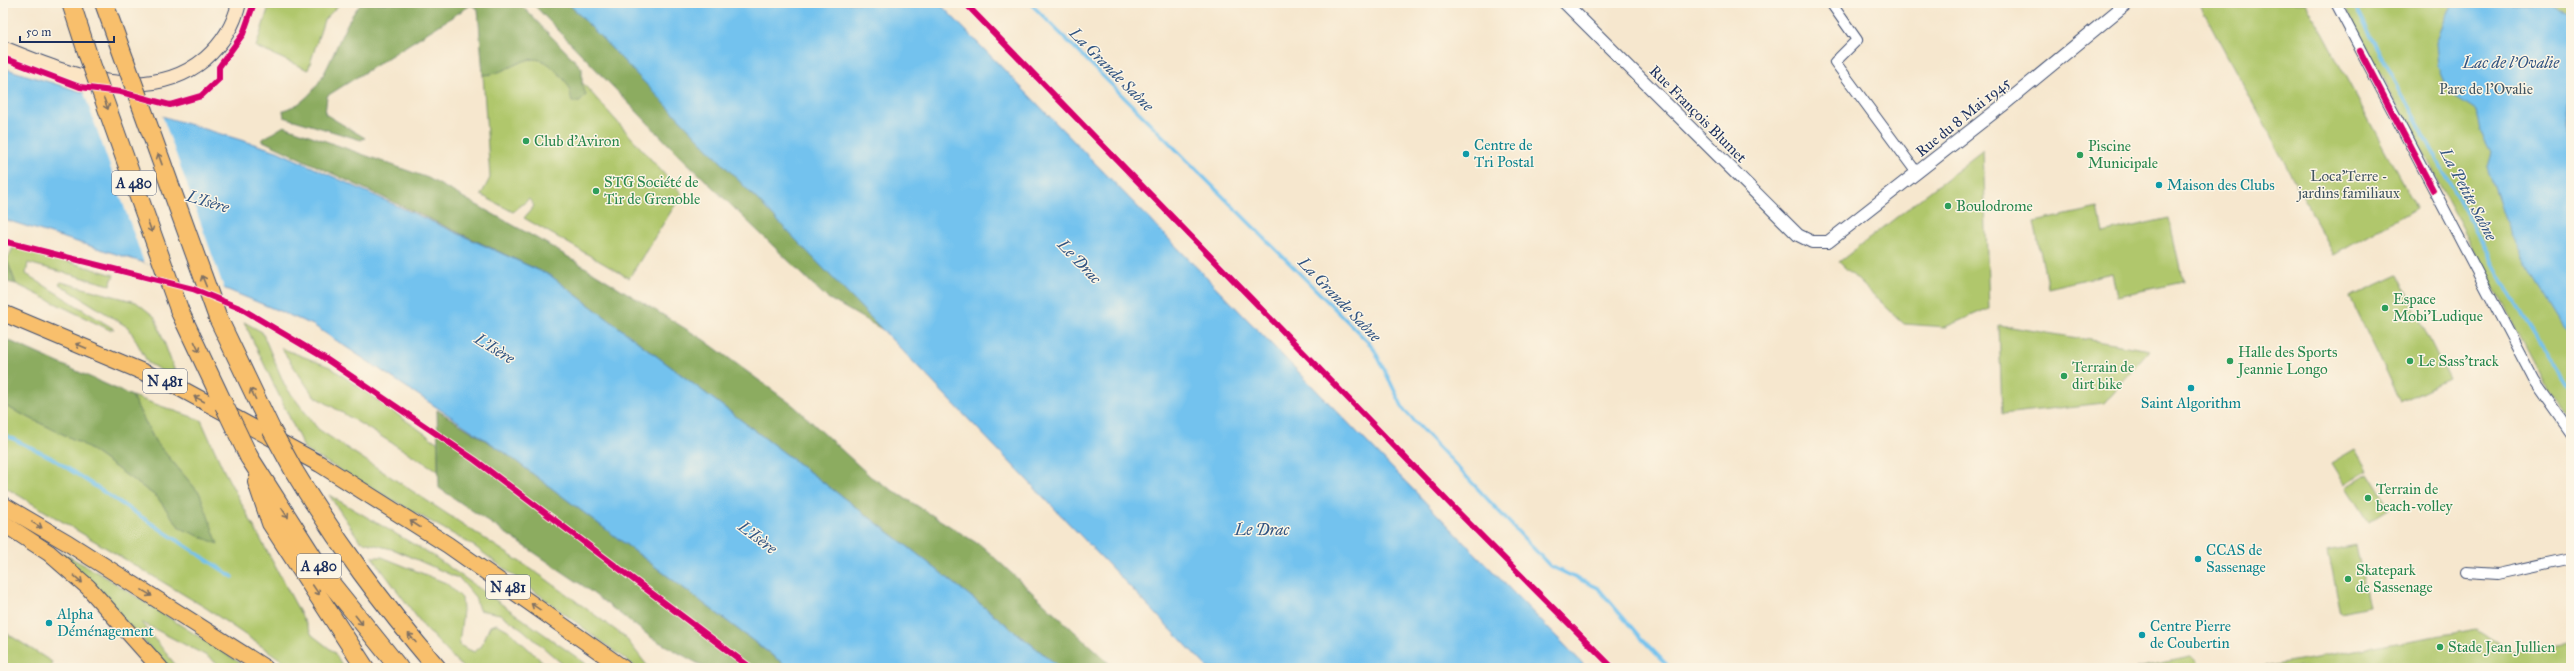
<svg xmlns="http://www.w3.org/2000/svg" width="2574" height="671" font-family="'IM FELL Great Primer',serif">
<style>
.green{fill:#b0c76c;stroke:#667b65}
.forest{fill:#8cac60;stroke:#546e5f}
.water{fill:#73c2ee;stroke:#4778a6}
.pier{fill:#f6e7ce}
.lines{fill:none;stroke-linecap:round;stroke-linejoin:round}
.stream{stroke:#73c2ee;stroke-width:3.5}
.minor-casing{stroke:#3c4b6f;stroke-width:12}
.tertiary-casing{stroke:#3c4b6f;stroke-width:14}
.secondary-casing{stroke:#3c4b6f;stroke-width:16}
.trunk-casing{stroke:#3c4b6f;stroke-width:18}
.motorway-casing{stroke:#3c4b6f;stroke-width:20}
.minor{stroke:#fff;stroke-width:10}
.tertiary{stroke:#fff;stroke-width:12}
.secondary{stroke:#fce5c4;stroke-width:14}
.trunk{stroke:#f8bf6c;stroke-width:16}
.motorway{stroke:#f8bf6c;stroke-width:18}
.motorway-bridge-casing{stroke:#3c4b6f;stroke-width:20;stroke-linecap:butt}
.motorway-bridge{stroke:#f8bf6c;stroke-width:18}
.cycleway-casing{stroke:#fcf5e5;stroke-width:8}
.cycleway{stroke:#d6006c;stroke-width:6}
.oneway{stroke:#7e7064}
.leisure-dot{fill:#2e9e5b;stroke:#fcf5e5;stroke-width:1.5}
.culture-dot{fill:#0f9aa8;stroke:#fcf5e5;stroke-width:1.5}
.labels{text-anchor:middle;stroke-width:3;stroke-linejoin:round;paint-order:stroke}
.shield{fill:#fcf5e5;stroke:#5e6a86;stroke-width:1}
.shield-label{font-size:14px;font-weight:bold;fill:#1b2f5e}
.park-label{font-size:15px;fill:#405562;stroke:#fcf5e5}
.street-label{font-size:15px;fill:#1b2f5e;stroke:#fcf5e5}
.leisure-label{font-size:15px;fill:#27864d;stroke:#fcf5e5;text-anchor:start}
.culture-label{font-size:15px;fill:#0d838f;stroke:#fcf5e5;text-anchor:start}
.water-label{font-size:16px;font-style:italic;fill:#315482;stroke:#fcf5e5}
</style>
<rect width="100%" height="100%" fill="#fcf5e5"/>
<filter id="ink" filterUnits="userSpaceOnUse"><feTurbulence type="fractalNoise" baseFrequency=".025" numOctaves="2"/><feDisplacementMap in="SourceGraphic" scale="8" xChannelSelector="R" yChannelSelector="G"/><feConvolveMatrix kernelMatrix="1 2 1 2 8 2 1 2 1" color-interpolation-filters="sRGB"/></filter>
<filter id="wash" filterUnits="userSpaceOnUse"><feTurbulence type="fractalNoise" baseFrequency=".012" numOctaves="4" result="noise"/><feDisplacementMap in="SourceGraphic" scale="16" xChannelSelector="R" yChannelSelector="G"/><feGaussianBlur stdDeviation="0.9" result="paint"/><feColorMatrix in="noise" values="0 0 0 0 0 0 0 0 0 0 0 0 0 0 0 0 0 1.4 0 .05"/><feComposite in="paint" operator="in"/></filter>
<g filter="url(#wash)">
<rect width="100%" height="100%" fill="#f6e7ce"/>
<g class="green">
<path d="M270,3H341L324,20L308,70L256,47Z"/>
<path d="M2199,3H2306L2416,208L2334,255Z"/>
<path d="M2343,3H2571V417L2549,390Z"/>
<path d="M536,31L682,194L629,278L524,218L534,206L529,199L513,212L481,195L490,178L483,75Z"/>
<path d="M1983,150L1989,308L1945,327L1904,324L1839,262Z"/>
<path d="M2098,208L2103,233L2169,218L2183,282L2117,296L2112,273L2048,288L2034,222Z"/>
<path d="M14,246L114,275L110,285L28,263L26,274L114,329L110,330L16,284L7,260Z"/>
<path d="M2398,275L2449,379L2400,402L2350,297Z"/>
<path d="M61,282L136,302L155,317L178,380L148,363L129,328L59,284Z"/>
<path d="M244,322L262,332L285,386L318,429L543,577L625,637L649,668H637L474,546L305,450Z"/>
<path d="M1999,325L2150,350L2104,403L2002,414Z"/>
<path d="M281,348L330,367L438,443V471L313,395Z"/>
<path d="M132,396L201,420L224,471L312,635L334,652L344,668H293L206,608L3,486V405L81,443L157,497L180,528L200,494L155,441Z"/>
<path d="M2355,449L2367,470L2344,484L2331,463Z"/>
<path d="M2368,473L2390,508L2368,522L2346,487Z"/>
<path d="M329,495L432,555L592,668H567L522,629L500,614L479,610L475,597L460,579L395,550L360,541Z"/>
<path d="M2356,545L2369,607L2341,613L2328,551Z"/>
<path d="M59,551L102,575L248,668H223L205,655L141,622L178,668H169Z"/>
<path d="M372,557H382L446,583L462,598L463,610L459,645L474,652L481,647L490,626L497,624L508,630L549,668H463L425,628Z"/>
<path d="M2477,629L2513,651L2571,640V668H2253Z"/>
<path d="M3,631L52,662L49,668H3Z"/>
<path d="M2191,657L2202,668H2137L2190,657Z"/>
</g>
<g class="forest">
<path d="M362,3H519L582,68V84L586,95L580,102H572C570,97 571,92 569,87C566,81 560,75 555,70C531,43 511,75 483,75L478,9L471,5L327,96L325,114L365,138L361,140L284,117L283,111C289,107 297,106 302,101C331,80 339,24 362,3Z"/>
<path d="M532,3H568L885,331L826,297L671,147Z"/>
<path d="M284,126L428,178L547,244L704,340L794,406L871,477L983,547L1114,668H1061L907,546L551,276L261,140Z"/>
<path d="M3,241L7,260L16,284L3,281Z"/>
<path d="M3,338L132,396L155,441L200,494L218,544L180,528L157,497L81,443L3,405Z"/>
<path d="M437,410L504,452L789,668H706L652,638L582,585L439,488Z"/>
</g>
<g class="water">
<path d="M568,3H939L1587,668H1208Z"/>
<path d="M2456,3H2550L2571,15V333L2564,326L2524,261L2504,217L2487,166L2491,152L2480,131L2476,110L2453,95L2444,82L2438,66L2436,42L2452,4Z"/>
<path d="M3,68L277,151L551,276L907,546L1061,668H789L504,452L313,325L216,285L3,219Z"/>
</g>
<path class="pier" d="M83,90L162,115L225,291L144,263Z"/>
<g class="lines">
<g class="stream">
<path d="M1030,3L1373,347L1404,410L1550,566L1598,588L1638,635L1670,668"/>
<path d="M2353,3L2509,293L2571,392"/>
<path d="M3,434L52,458L233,577"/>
</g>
</g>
</g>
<g filter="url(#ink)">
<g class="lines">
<defs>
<g id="minor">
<path d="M1831,3L1857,40L1835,62L1917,173"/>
<path d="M2336,3L2535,382L2571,433"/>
<path d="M2466,572L2498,574L2571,558"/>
</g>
<path id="tertiary" d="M1565,3L1798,235L1812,242H1828L2002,106L2127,3"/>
<path id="secondary" d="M3,48C65,73 146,108 205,59C222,44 234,25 239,3"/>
<g id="trunk">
<path d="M3,313L174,385L320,464L448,545L623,668"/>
<path d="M3,505L68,543L265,668"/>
<path d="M3,523L49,553L88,587L160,668"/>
</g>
<g id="motorway">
<path d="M71,3L88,55"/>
<path d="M104,3L125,61"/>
<path d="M180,312L224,405"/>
<path d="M218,318L271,429"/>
<path d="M249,457L325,576L399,668"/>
<path d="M294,471C338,544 382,603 437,668"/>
<path d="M257,482L271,523L365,668"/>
</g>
</defs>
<use href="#minor" class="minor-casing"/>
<use href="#tertiary" class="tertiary-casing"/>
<use href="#secondary" class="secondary-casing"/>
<use href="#trunk" class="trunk-casing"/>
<use href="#motorway" class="motorway-casing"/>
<use href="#minor" class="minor"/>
<use href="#tertiary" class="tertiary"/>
<use href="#secondary" class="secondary"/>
<use href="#trunk" class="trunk"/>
<use href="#motorway" class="motorway"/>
<defs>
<g id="motorway-bridge">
<path d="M88,55L180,312"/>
<path d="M125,61L218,318"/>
<path d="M224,405L249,457"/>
<path d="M271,429L294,471"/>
</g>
</defs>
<use href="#motorway-bridge" class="motorway-bridge-casing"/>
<use href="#motorway-bridge" class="motorway-bridge"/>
<defs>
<g id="cycleway">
<path d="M965,3L1455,509L1613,668"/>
<path d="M2360,51L2433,190"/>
<path d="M3,58L80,87L121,92L170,105L201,96L219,79V67L243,34L254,3"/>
<path d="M3,241L193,289L242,309L323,357L475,460L751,668"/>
</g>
</defs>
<use href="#cycleway" class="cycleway-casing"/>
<use href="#cycleway" class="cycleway"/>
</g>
<defs><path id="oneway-shaft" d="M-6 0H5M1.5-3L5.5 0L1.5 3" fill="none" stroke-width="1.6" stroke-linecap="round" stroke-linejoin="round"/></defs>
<g class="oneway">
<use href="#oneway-shaft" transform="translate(106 104) rotate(70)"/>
<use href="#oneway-shaft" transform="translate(160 159) rotate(-110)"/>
<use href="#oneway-shaft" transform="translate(150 227) rotate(70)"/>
<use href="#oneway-shaft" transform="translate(204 281) rotate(-112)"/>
<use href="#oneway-shaft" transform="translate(81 346) rotate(-157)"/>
<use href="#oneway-shaft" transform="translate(197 347) rotate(65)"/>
<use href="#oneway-shaft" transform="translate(253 394) rotate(-116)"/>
<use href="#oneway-shaft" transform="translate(199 399) rotate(-152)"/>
<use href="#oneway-shaft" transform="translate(285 513) rotate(57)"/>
<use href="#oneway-shaft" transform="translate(415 524) rotate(-147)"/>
<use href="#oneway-shaft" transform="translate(37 525) rotate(30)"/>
<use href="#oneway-shaft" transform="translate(78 579) rotate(41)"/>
<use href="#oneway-shaft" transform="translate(316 590) rotate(56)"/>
<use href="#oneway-shaft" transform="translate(147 593) rotate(32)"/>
<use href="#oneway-shaft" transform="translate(536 607) rotate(-145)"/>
<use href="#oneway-shaft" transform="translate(359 620) rotate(51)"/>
<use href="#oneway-shaft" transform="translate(412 638) rotate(-131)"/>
</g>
</g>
<g class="leisure-dot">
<circle cx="526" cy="141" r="4"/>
<circle cx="2080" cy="155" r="4"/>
<circle cx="596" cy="191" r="4"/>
<circle cx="1948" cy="206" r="4"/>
<circle cx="2385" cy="308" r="4"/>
<circle cx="2230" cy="361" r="4"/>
<circle cx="2410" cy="361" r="4"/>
<circle cx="2064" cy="376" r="4"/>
<circle cx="2368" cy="498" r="4"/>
<circle cx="2348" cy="579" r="4"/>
<circle cx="2440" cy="647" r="4"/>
</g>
<g class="culture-dot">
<circle cx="1466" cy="154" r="4"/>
<circle cx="2159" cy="185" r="4"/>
<circle cx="2191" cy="388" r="4"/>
<circle cx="2198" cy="559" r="4"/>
<circle cx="49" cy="623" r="4"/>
<circle cx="2142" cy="635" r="4"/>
</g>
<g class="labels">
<g class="shield">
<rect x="112" y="171" width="44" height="24" rx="3"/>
<rect x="143" y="369" width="44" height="24" rx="3"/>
<rect x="297" y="554" width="44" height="24" rx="3"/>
<rect x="486" y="575" width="44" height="24" rx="3"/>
</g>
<g class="shield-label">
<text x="134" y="188">A 480</text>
<text x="165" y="386">N 481</text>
<text x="319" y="571">A 480</text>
<text x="508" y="592">N 481</text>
</g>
<g class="park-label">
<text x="2486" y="94">Parc de l'Ovalie</text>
<text x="2349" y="181">Loca'Terre -<tspan x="2349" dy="17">jardins familiaux</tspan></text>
</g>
<g class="street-label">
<text transform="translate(1698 114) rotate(45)" y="5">Rue François Blumet</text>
<text transform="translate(1963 117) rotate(-39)" y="5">Rue du 8 Mai 1945</text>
</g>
<g class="leisure-label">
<text x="534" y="146">Club d'Aviron</text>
<text x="2088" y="151">Piscine<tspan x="2088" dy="17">Municipale</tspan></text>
<text x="604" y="187">STG Société de<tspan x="604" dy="17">Tir de Grenoble</tspan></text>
<text x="1956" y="211">Boulodrome</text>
<text x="2393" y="304">Espace<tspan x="2393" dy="17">Mobi'Ludique</tspan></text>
<text x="2238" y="357">Halle des Sports<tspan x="2238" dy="17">Jeannie Longo</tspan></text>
<text x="2418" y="366">Le Sass'track</text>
<text x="2072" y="372">Terrain de<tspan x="2072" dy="17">dirt bike</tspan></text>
<text x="2376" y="494">Terrain de<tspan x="2376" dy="17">beach-volley</tspan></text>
<text x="2356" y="575">Skatepark<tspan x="2356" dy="17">de Sassenage</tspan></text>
<text x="2448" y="652">Stade Jean Jullien</text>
</g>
<g class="culture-label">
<text x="1474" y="150">Centre de<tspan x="1474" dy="17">Tri Postal</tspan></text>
<text x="2167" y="190">Maison des Clubs</text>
<text x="2191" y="408" text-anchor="middle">Saint Algorithm</text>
<text x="2206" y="555">CCAS de<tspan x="2206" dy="17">Sassenage</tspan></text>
<text x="57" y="619">Alpha<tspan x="57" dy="17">Déménagement</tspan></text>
<text x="2150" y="631">Centre Pierre<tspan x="2150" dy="17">de Coubertin</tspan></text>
</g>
<g class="water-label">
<text x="2511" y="68">Lac de l'Ovalie</text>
<text transform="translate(1112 69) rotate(45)" y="6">La Grande Saône</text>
<text transform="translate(2469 194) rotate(62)" y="6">La Petite Saône</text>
<text transform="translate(208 201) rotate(17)" y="6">L'Isère</text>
<text transform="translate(1080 261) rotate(46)" y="6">Le Drac</text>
<text transform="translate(1340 299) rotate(46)" y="6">La Grande Saône</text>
<text transform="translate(495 348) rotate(32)" y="6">L'Isère</text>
<text x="1262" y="535">Le Drac</text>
<text transform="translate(758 537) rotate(37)" y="6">L'Isère</text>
</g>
</g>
<rect width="2574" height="671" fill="none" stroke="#fcf5e5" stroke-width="16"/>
<path d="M20 36v6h94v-6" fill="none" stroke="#1b2f5e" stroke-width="2"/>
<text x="26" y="36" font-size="12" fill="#1b2f5e" stroke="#fcf5e5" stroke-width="3" paint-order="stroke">50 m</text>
</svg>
